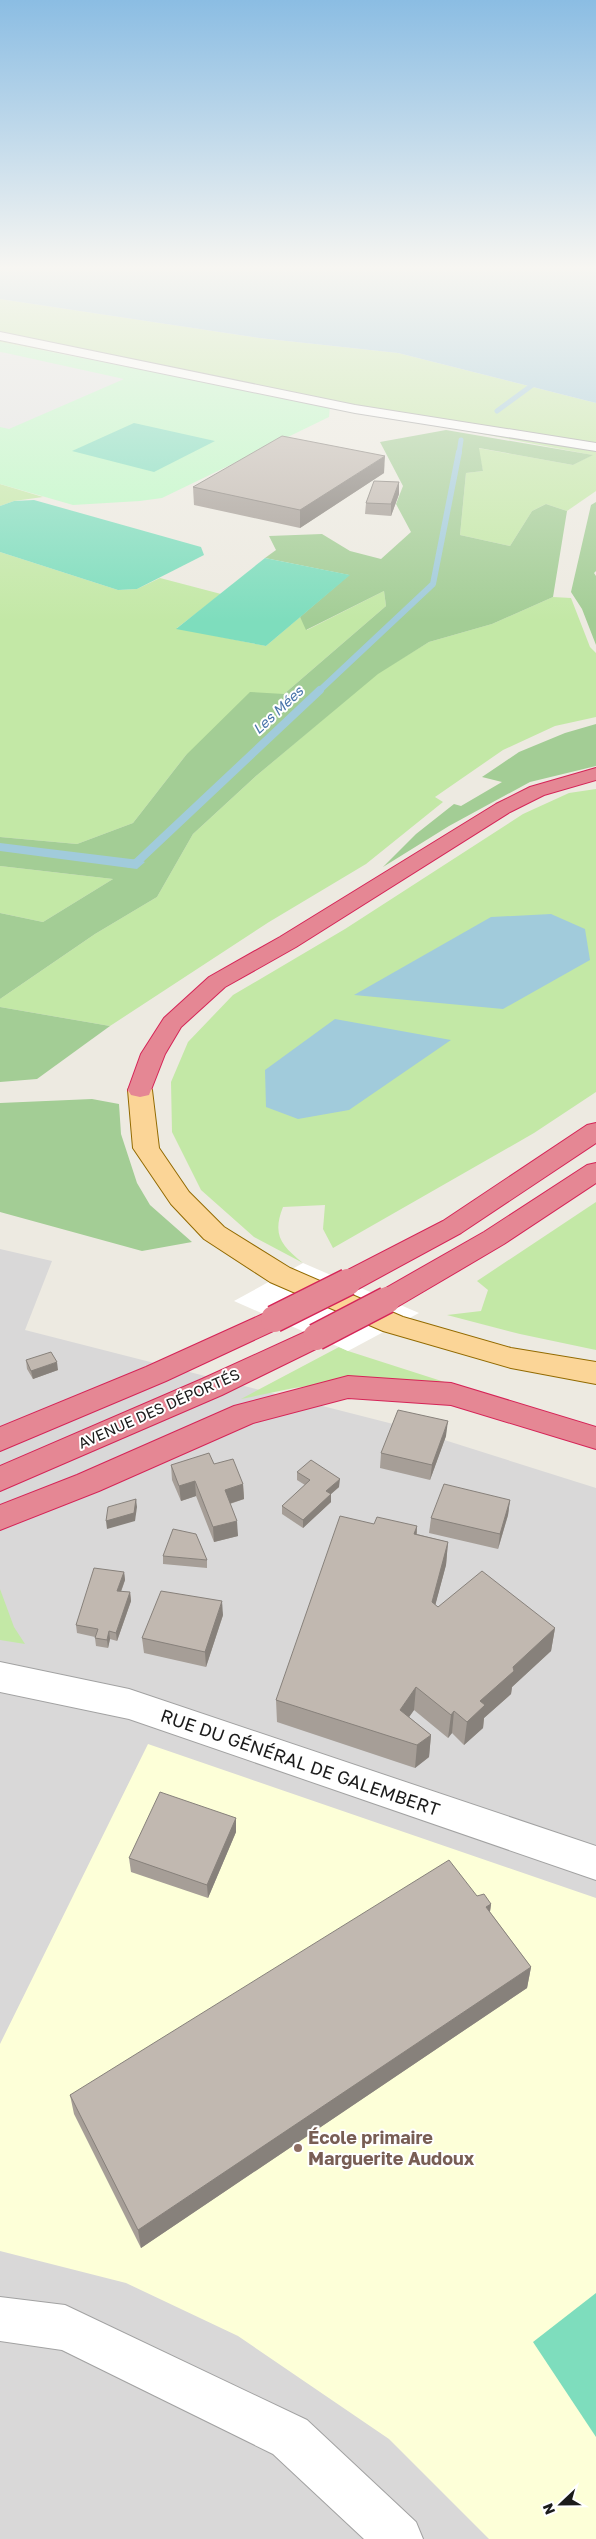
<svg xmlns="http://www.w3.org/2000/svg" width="596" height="2539" font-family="'Golos Text',sans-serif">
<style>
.residential{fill:#d9d8d8}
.education{fill:#fdffd8}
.grass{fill:#c3e8a6}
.forest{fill:#a3cd95}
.park{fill:#bcf9c4}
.pitch{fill:#7eddbd}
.parking{fill:#e3e3e3}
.water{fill:#a1cbdb}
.pier{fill:#fff}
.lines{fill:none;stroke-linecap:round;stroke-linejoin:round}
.stream-far2{stroke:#a1cbdb;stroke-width:5}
.stream-far1{stroke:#a1cbdb;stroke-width:6}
.stream{stroke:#a1cbdb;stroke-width:8}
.minor-casing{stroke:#a2a2a2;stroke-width:2}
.major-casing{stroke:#926a00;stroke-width:2}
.highway-casing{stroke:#d52457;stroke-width:2}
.minor{fill:#fff;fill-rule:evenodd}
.major{fill:#fbd597;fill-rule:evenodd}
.highway{fill:#e58794;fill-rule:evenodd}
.highway-bridge-casing{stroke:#d52457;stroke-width:29;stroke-linecap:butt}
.highway-bridge{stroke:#e58794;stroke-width:26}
.wall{fill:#a69e97}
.shaded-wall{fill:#87817b}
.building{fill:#c1b8b0;stroke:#87817b}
.education-dot{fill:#8d6e63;stroke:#fff;stroke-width:2}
.labels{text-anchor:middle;stroke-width:4;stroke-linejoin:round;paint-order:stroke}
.far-water-label{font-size:14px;font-style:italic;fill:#4974aa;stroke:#fff}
.street-label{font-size:15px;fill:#1b1b1b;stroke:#fff}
.near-street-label{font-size:18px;fill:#1b1b1b;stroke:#fff}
.near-education-label{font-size:18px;font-weight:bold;fill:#785e54;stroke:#fff;text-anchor:start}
</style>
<rect width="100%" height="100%" fill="#edeae1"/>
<path class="residential" d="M0,1249L52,1261L25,1330L397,1425L596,1488V2539H0Z"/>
<path class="education" d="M148,1744L596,1898V2539H489L389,2439L238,2336L126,2283L0,2251V2044Z"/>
<g class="grass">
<path d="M0,299L259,338L398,353L596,403V491L567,511L546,504L532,511L510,546L460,535L466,473L483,471L478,448L573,465L592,455L0,342Z"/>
<path d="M0,484L43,497L14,501L0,506Z"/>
<path d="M0,552L118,590L137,589L160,578L221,594L177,628L266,646L300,617L307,630L384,591L386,606L284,694L186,755L133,823L77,844L0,837Z"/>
<path d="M553,597L571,598L590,647L596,653V717L555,726L503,750L435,797L443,802L366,864L269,922L110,1026L0,1007V999L95,934L157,897L193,834L256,776L378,673L429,642L492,624Z"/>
<path d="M596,789V1092L534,1133L333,1248L323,1229L325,1205L283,1207C272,1235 281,1245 303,1263L254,1237L201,1190L172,1132L171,1082L188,1042L233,995L345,929L523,814L569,793Z"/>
<path d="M0,866L113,879L43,922L0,913Z"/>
<path d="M596,1202V1350L520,1334L447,1315L481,1311L488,1290L477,1281Z"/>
<path d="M339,1347L348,1351L457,1386L371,1378L294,1388L241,1399Z"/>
<path d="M0,1589L14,1627L25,1644L0,1640Z"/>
</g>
<g class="forest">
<path d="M446,430L593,455L573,465L479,448L483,471L466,473L460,535L510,546L532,511L546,504L567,511L553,597L492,624L429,642L378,674L256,776L193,834L157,897L95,934L0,999V913L43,922L113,879L0,866V837L77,844L133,823L186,755L250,692L284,694L386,606L384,591L306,630L300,617L349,575L265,558L276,550L269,536L322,534L350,551L381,559L411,532L396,504L403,486L380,442Z"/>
<path d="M596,502V571L594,573L596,576V645L582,609L571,592L591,505Z"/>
<path d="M596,724V766L530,782L449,826L383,867L416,834L454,804L461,806L502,782L482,777L519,752L565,733Z"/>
<path d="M0,1007L110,1026L37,1079L0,1082Z"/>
<path d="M92,1099L119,1104L121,1134L137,1183L150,1205L192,1242L142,1251L0,1212V1103Z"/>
</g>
<path class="park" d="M0,342L330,406L329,417L162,498L140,501L73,505L0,484Z"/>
<g class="pitch">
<path d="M134,423L215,441L154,472L72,451Z"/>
<path d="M34,500L201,547L204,555L137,589L118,590L0,552V506L14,501Z"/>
<path d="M265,558L350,575L266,646L176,629Z"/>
<path d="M596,2293V2437L533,2342Z"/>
</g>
<path class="parking" d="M0,352L6,353L124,379L9,429L0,427Z"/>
<g class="water">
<path d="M0,267H596V403L398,353L259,338L0,299Z"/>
<path d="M0,843L139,860L145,862L137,869L0,851Z"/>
<path d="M551,914L585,929L590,960L503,1009L354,995L491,917Z"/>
<path d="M335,1019L451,1040L349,1110L298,1119L266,1107L265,1070Z"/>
</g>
<path class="pier" d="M303,1263L419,1313L348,1351L234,1301Z"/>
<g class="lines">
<g class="stream-far2">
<path d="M497,411L542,378"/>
<path d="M459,453L461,440"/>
</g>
<path class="stream-far1" d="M319,691L433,584L459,452"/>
<path class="stream" d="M126,863L135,864L320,690"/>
<defs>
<g id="minor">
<path d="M0,332L355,405L596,443V451L355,413L0,340Z"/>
<path d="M0,1662L129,1689L596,1846V1880L129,1719L0,1692Z"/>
<path d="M0,2297L65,2305L307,2420L416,2522L423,2539H364L273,2454L62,2350L0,2341Z"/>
</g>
<path id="major" d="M140,1083L149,1085L152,1090L159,1148L189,1192L224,1227L290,1268L403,1317L511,1348L596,1362V1384L511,1368L383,1331L270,1282L204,1239L171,1204L133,1148L128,1090L131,1085Z"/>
<g id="highway">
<path d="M596,768V780L544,795L510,812L296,947L225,987L181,1027L165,1054L149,1095L140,1097L131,1095L128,1090L141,1054L164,1018L209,977L280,937L496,804L530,787Z"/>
<path d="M596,1123V1143L461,1233L358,1289L348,1292L338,1289L334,1282L338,1275L443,1221L587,1125Z"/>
<path d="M596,1163V1183L504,1244L397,1307L387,1310L377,1307L373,1300L377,1293L484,1232L587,1165Z"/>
<path d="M274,1309L284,1312L288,1319L284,1326L166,1381L0,1451V1427L146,1367Z"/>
<path d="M316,1327L326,1330L330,1337L326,1344L222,1395L0,1491V1466L202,1379Z"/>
<path d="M348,1376L451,1383L596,1427V1449L451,1405L348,1398L253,1423L99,1491L0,1530V1505L77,1475L234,1406Z"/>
</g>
</defs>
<use href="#minor" class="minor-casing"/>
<use href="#major" class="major-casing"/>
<use href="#highway" class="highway-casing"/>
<use href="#minor" class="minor"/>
<use href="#major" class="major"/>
<use href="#highway" class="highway"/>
<defs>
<g id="highway-bridge">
<path d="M274,1319L348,1282"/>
<path d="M316,1337L387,1300"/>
</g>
</defs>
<use href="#highway-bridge" class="highway-bridge-casing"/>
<use href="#highway-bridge" class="highway-bridge"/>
</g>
<g class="wall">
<path d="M384,473L300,528L194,505L193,487Z"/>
<path d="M399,482V494L391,516L365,514L366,503Z"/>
<path d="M26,1360L58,1370L33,1379L27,1369Z"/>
<path d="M446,1436L430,1480L380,1468L381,1453Z"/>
<path d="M214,1464L243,1484L244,1499L230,1504L238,1536L214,1542L196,1496L181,1501L172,1480L171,1465Z"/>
<path d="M297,1472L339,1487L331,1494V1502L303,1528L282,1514V1506L305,1485L297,1480Z"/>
<path d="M510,1500L508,1515L498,1549L429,1533L431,1518Z"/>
<path d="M374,1524L417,1526V1534L448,1542L446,1565L435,1605L438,1607L555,1628L551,1651L512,1687L511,1694L484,1718L483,1728L464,1745L452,1733L448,1738L414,1710L409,1717L431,1735L429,1757L415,1768L277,1722L276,1700Z"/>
<path d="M163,1556L207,1560V1568L163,1564Z"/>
<path d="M124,1572L125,1580L121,1592H130L131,1601L117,1641L110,1639L108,1648L96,1646L95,1638V1637L77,1633L76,1625Z"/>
<path d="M223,1615L206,1667L144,1653L142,1638Z"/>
<path d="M236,1818V1832L208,1898L131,1872L129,1858Z"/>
<path d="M477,1896L491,1904L490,1912L531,1967L527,1988L141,2248L74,2114L70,2095Z"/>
</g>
<g class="shaded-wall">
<path d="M385,456L384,473L300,528V510Z"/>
<path d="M399,482V494L391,516V504Z"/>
<path d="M57,1362L58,1370L33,1379L31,1371Z"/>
<path d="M448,1421L446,1436L430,1480L432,1465Z"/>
<path d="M340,1479L339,1487L331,1494V1502L303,1528V1520L326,1491Z"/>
<path d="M195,1481L196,1496L181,1501L179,1486Z"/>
<path d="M243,1484L244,1499L225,1505V1490Z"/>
<path d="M136,1499L137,1507L135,1521L107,1529L106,1521Z"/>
<path d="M510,1500L508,1515L498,1549L500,1534Z"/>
<path d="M237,1521L238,1536L214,1542L213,1527Z"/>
<path d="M417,1526L415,1549L414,1534Z"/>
<path d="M448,1542L446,1565L430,1625L432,1602Z"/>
<path d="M124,1572L125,1580L118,1599L117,1591Z"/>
<path d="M130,1592L131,1601L117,1641L116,1633Z"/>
<path d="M222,1601L223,1615L206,1667L205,1652Z"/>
<path d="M555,1628L551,1651L512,1687L511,1694L484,1718L483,1728L464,1745L467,1722L480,1701L513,1667Z"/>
<path d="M109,1631L110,1639L108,1648L107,1640Z"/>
<path d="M416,1687L414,1710L398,1733L400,1710Z"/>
<path d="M454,1711L452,1733L448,1738L451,1715Z"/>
<path d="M431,1735L429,1757L415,1768L417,1745Z"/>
<path d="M236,1818V1832L208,1898L207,1885Z"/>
<path d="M491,1904L488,1925L486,1907Z"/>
<path d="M531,1967L527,1988L141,2248L138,2230Z"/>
</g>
<g class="building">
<path d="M282,436L385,456L300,510L193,487Z"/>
<path d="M374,481L399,482L391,504L366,503Z"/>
<path d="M51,1352L57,1362L31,1371L26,1360Z"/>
<path d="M398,1410L448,1421L432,1465L381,1453Z"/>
<path d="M209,1453L214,1464L233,1459L243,1484L225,1490L237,1521L213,1527L195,1481L179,1486L171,1465Z"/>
<path d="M311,1460L340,1479L326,1491L331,1494L303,1520L282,1506L310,1480L297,1472Z"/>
<path d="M444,1484L510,1500L500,1534L431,1518Z"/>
<path d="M136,1499L134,1513L106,1521L108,1507Z"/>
<path d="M340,1516L374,1524L377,1517L417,1526L414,1534L448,1542L432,1602L438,1607L482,1571L555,1628L513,1667L514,1671L480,1701L485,1705L467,1722L454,1711L451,1715L416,1687L400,1710L431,1735L417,1745L276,1700Z"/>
<path d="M173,1529L196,1534L207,1560L163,1556Z"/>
<path d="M94,1568L124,1572L117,1591L130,1592L116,1633L109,1631L107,1640L95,1638L98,1629L76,1625Z"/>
<path d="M161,1591L222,1601L205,1652L142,1638Z"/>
<path d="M160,1792L236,1818L207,1885L129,1858Z"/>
<path d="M449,1860L477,1896L484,1894L491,1904L486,1907L531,1967L138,2230L70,2095Z"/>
</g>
<linearGradient id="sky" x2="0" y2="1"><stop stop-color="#8bbde3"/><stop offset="0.43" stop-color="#f7f6f2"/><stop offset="1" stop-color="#f7f6f2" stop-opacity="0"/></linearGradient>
<rect width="596" height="622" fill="url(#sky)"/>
<circle class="education-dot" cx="298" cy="2148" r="5"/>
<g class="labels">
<g class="far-water-label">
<text transform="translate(278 710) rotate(-43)" y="5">Les Mées</text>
</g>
<g class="street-label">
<text transform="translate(159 1409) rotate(-24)" y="5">AVENUE DES DÉPORTÉS</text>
</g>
<g class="near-street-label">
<text transform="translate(300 1763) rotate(19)" y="6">RUE DU GÉNÉRAL DE GALEMBERT</text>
</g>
<g class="near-education-label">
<text x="308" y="2144">École primaire<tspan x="308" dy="21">Marguerite Audoux</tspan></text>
</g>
</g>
<g transform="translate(561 2504) rotate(248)" stroke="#ffffff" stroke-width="4" paint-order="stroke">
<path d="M0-4L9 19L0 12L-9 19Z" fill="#1b1b1b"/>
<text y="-8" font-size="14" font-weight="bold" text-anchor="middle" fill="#1b1b1b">N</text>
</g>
</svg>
